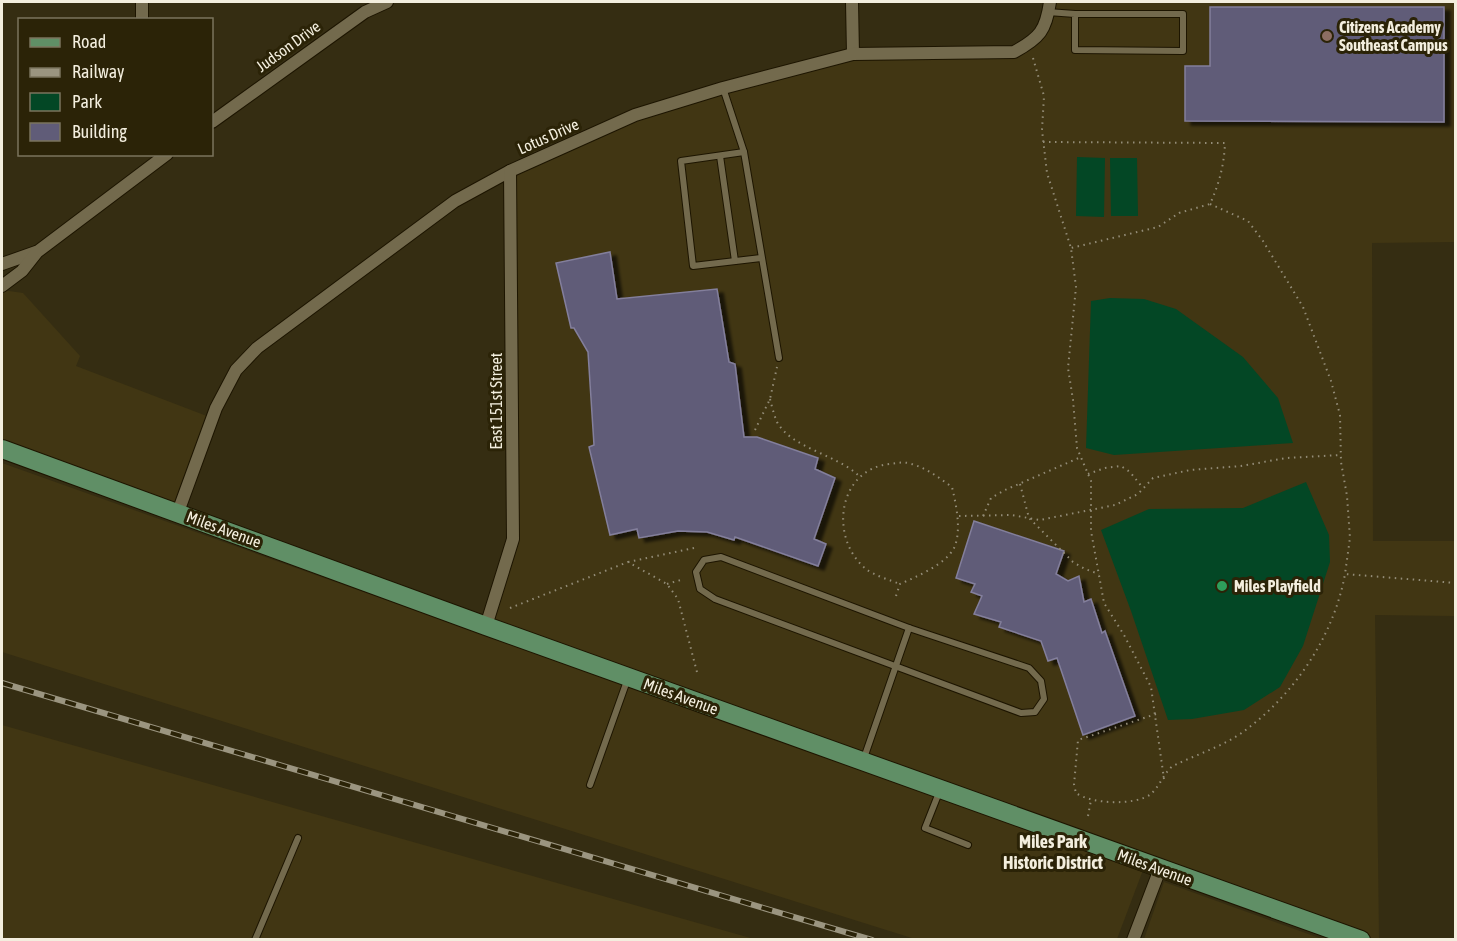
<svg xmlns="http://www.w3.org/2000/svg" width="1457" height="941" font-family="'Asap Condensed',sans-serif">
<style>
.built{fill:#413613}
.green{fill:#034725}
.building{fill:#605c78;stroke:#837f9c;stroke-width:1.5;filter:url(#shadow)}
.lines{fill:none;stroke-linecap:round;stroke-linejoin:round}
.lane-casing{stroke:#1d1500;stroke-width:8}
.street-casing{stroke:#1d1500;stroke-width:14}
.primary-casing{stroke:#1d1500;stroke-width:20}
.path{stroke:#938c77;stroke-width:2;stroke-dasharray:1.5 4.5;stroke-linecap:butt}
.lane{stroke:#736a4d;stroke-width:6}
.street{stroke:#736a4d;stroke-width:12}
.primary{stroke:#608f66;stroke-width:18}
.rail-casing{stroke:#9b9580;stroke-width:6}
.rail{stroke:#2b2307;stroke-width:4;stroke-dasharray:11;stroke-linecap:butt}
.education-dot{fill:#8d6e63;stroke:#2b2307;stroke-width:2}
.leisure-dot{fill:#2e9e5b;stroke:#2b2307;stroke-width:2}
.labels{text-anchor:middle;stroke-width:6;stroke-linejoin:round;paint-order:stroke}
.poi-label{font-size:16px;font-weight:bold;fill:#f3eede;stroke:#2b2307;text-anchor:start}
.street-label{font-size:16px;fill:#f3eede;stroke:#2b2307}
.neighbourhood-label{font-size:18px;font-weight:bold;fill:#f3eede;stroke:#2b2307}
</style>
<defs>
<filter id="shadow"><feDropShadow dx="6" dy="4" stdDeviation="1.5" flood-color="#0009"/></filter>
</defs>
<rect width="100%" height="100%" fill="#352d12"/>
<g class="built">
<path d="M1050,2H1455V242L1372,243L1373,541H1456L1455,616L1375,615L1379,939H1362L486,626L513,539L510,171L635,115L853,54L1014,52L1033,42Z"/>
<path d="M2,290L23,293L80,356L76,366L212,418L178,512L2,449Z"/>
<path d="M2,463L1143,870L1117,939H915L2,652Z"/>
<path d="M2,725L754,939H2Z"/>
<path d="M1164,882L1322,939H1144Z"/>
</g>
<g class="green">
<path d="M1077,157L1105,158L1104,217L1076,216Z"/>
<path d="M1110,158H1137L1138,216H1111Z"/>
<path d="M1110,298L1144,299L1176,309L1243,357L1278,398L1293,443L1114,455L1086,448L1091,301Z"/>
<path d="M1306,482L1329,535L1330,562L1303,646L1280,687L1244,710L1192,719L1168,720L1131,611L1101,530L1149,509L1243,508Z"/>
</g>
<g class="building">
<path d="M1210,7H1444V122L1185,121V66H1210Z"/>
<path d="M610,252L617,299L717,289L729,362L735,364L744,437H757L818,458L815,469L835,478L814,539L826,544L818,566L735,537L734,540L707,532L678,531L639,538L637,529L610,535L589,447L594,445L588,352L574,328H571L556,263Z"/>
<path d="M974,521L1064,551L1056,574L1068,581L1079,576L1084,602L1091,599L1102,633L1105,631L1135,716L1083,735L1057,658L1048,661L1041,641L999,627L1001,622L974,614L982,596L971,592L975,584L956,578Z"/>
</g>
<g class="lines">
<defs>
<g id="lane">
<path d="M1048,12L1075,14H1183V51L1075,50V14"/>
<path d="M723,88L744,152L779,358"/>
<path d="M744,152L681,161L693,266L761,258"/>
<path d="M720,156L735,261"/>
<path d="M721,557L909,628L1029,668L1041,681L1044,699L1035,712L1021,713L715,599L700,589L696,572L704,560Z"/>
<path d="M864,758L909,628"/>
<path d="M590,785L628,678"/>
<path d="M940,790L925,828L968,845"/>
<path d="M255,940L298,838"/>
</g>
<g id="street">
<path d="M142,2V20"/>
<path d="M852,2L853,54"/>
<path d="M212,122L365,12L387,2"/>
<path d="M2,264L36,252"/>
<path d="M2,286L22,271L37,252L167,154"/>
<path d="M178,512L216,408L236,370L257,348L455,201L510,171L635,115L723,88L853,54L1014,52C1040,38 1046,30 1050,2"/>
<path d="M486,626L513,539L510,171"/>
<path d="M1133,940L1160,869"/>
</g>
<path id="primary" d="M2,449L486,626L1361,940"/>
</defs>
<use href="#lane" class="lane-casing"/>
<use href="#street" class="street-casing"/>
<use href="#primary" class="primary-casing"/>
<g class="path">
<path d="M1033,58L1044,96L1042,130L1047,173L1071,248L1076,287L1068,368L1073,400L1077,448L1091,481V531L1104,603L1124,635L1151,687L1164,779"/>
<path d="M1043,142L1225,143C1224,166 1219,184 1210,204L1179,213L1158,227L1071,248"/>
<path d="M1210,204L1248,221L1263,241L1303,307L1331,381L1340,415L1341,462L1347,496L1350,538L1345,574L1456,583"/>
<path d="M770,399C772,407 774,415 777,422C791,448 838,455 859,476"/>
<path d="M755,430L770,399L777,367"/>
<path d="M1088,474L1105,468L1121,466L1130,472L1143,488"/>
<path d="M1020,484L1029,518L1073,562L1085,569L1099,574"/>
<path d="M959,516L1011,515L1040,520L1115,505L1138,494L1153,478L1190,470L1241,466L1286,458L1341,455"/>
<path d="M983,516L991,498L1005,490L1081,457"/>
<path d="M628,562L694,548"/>
<path d="M667,584L684,579"/>
<path d="M896,596L900,584C916,577 946,564 954,548C962,531 956,504 952,487C938,477 925,467 908,463C902,462 896,463 890,464C837,469 829,539 866,569C875,576 890,580 900,584"/>
<path d="M510,608L628,562L667,584L678,599L698,676"/>
<path d="M1156,714L1078,740L1074,785L1076,793C1091,804 1135,806 1151,794C1159,787 1166,770 1173,766C1197,754 1225,746 1247,729C1296,692 1334,635 1345,574"/>
<path d="M1088,816L1091,800"/>
</g>
<use href="#lane" class="lane"/>
<use href="#street" class="street"/>
<use href="#primary" class="primary"/>
<defs>
<path id="rail" d="M2,683L872,940"/>
</defs>
<use href="#rail" class="rail-casing"/>
<use href="#rail" class="rail"/>
</g>
<circle class="education-dot" cx="1327" cy="36" r="6"/>
<circle class="leisure-dot" cx="1222" cy="586" r="6"/>
<g class="labels">
<g class="poi-label">
<text x="1339" y="33">Citizens Academy<tspan x="1339" dy="18">Southeast Campus</tspan></text>
<text x="1234" y="592">Miles Playfield</text>
</g>
<g class="street-label">
<text transform="translate(288 46) rotate(-36)" y="6">Judson Drive</text>
<text transform="translate(548 136) rotate(-24)" y="6">Lotus Drive</text>
<text transform="translate(496 401) rotate(-90)" y="6">East 151st Street</text>
<text transform="translate(224 529) rotate(20)" y="6">Miles Avenue</text>
<text transform="translate(681 696) rotate(20)" y="6">Miles Avenue</text>
<text transform="translate(1155 867) rotate(20)" y="6">Miles Avenue</text>
</g>
<g class="neighbourhood-label">
<text x="1053" y="848">Miles Park<tspan x="1053" dy="21">Historic District</tspan></text>
</g>
</g>
<rect width="1457" height="941" fill="none" stroke="#f3eede" stroke-width="6"/>
<rect x="18" y="18" width="195" height="138" fill="#2b2307" stroke="#7b745d" stroke-width="1.5"/>
<rect x="30" y="38" width="30" height="9" fill="#608f66" stroke="#7b745d" stroke-width="1.5"/>
<text x="72" y="48" font-size="18" fill="#f3eede">Road</text>
<rect x="30" y="68" width="30" height="9" fill="#9b9580" stroke="#7b745d" stroke-width="1.5"/>
<text x="72" y="78" font-size="18" fill="#f3eede">Railway</text>
<rect x="30" y="93" width="30" height="18" fill="#034725" stroke="#7b745d" stroke-width="1.5"/>
<text x="72" y="108" font-size="18" fill="#f3eede">Park</text>
<rect x="30" y="123" width="30" height="18" fill="#605c78" stroke="#7b745d" stroke-width="1.5"/>
<text x="72" y="138" font-size="18" fill="#f3eede">Building</text>
</svg>
